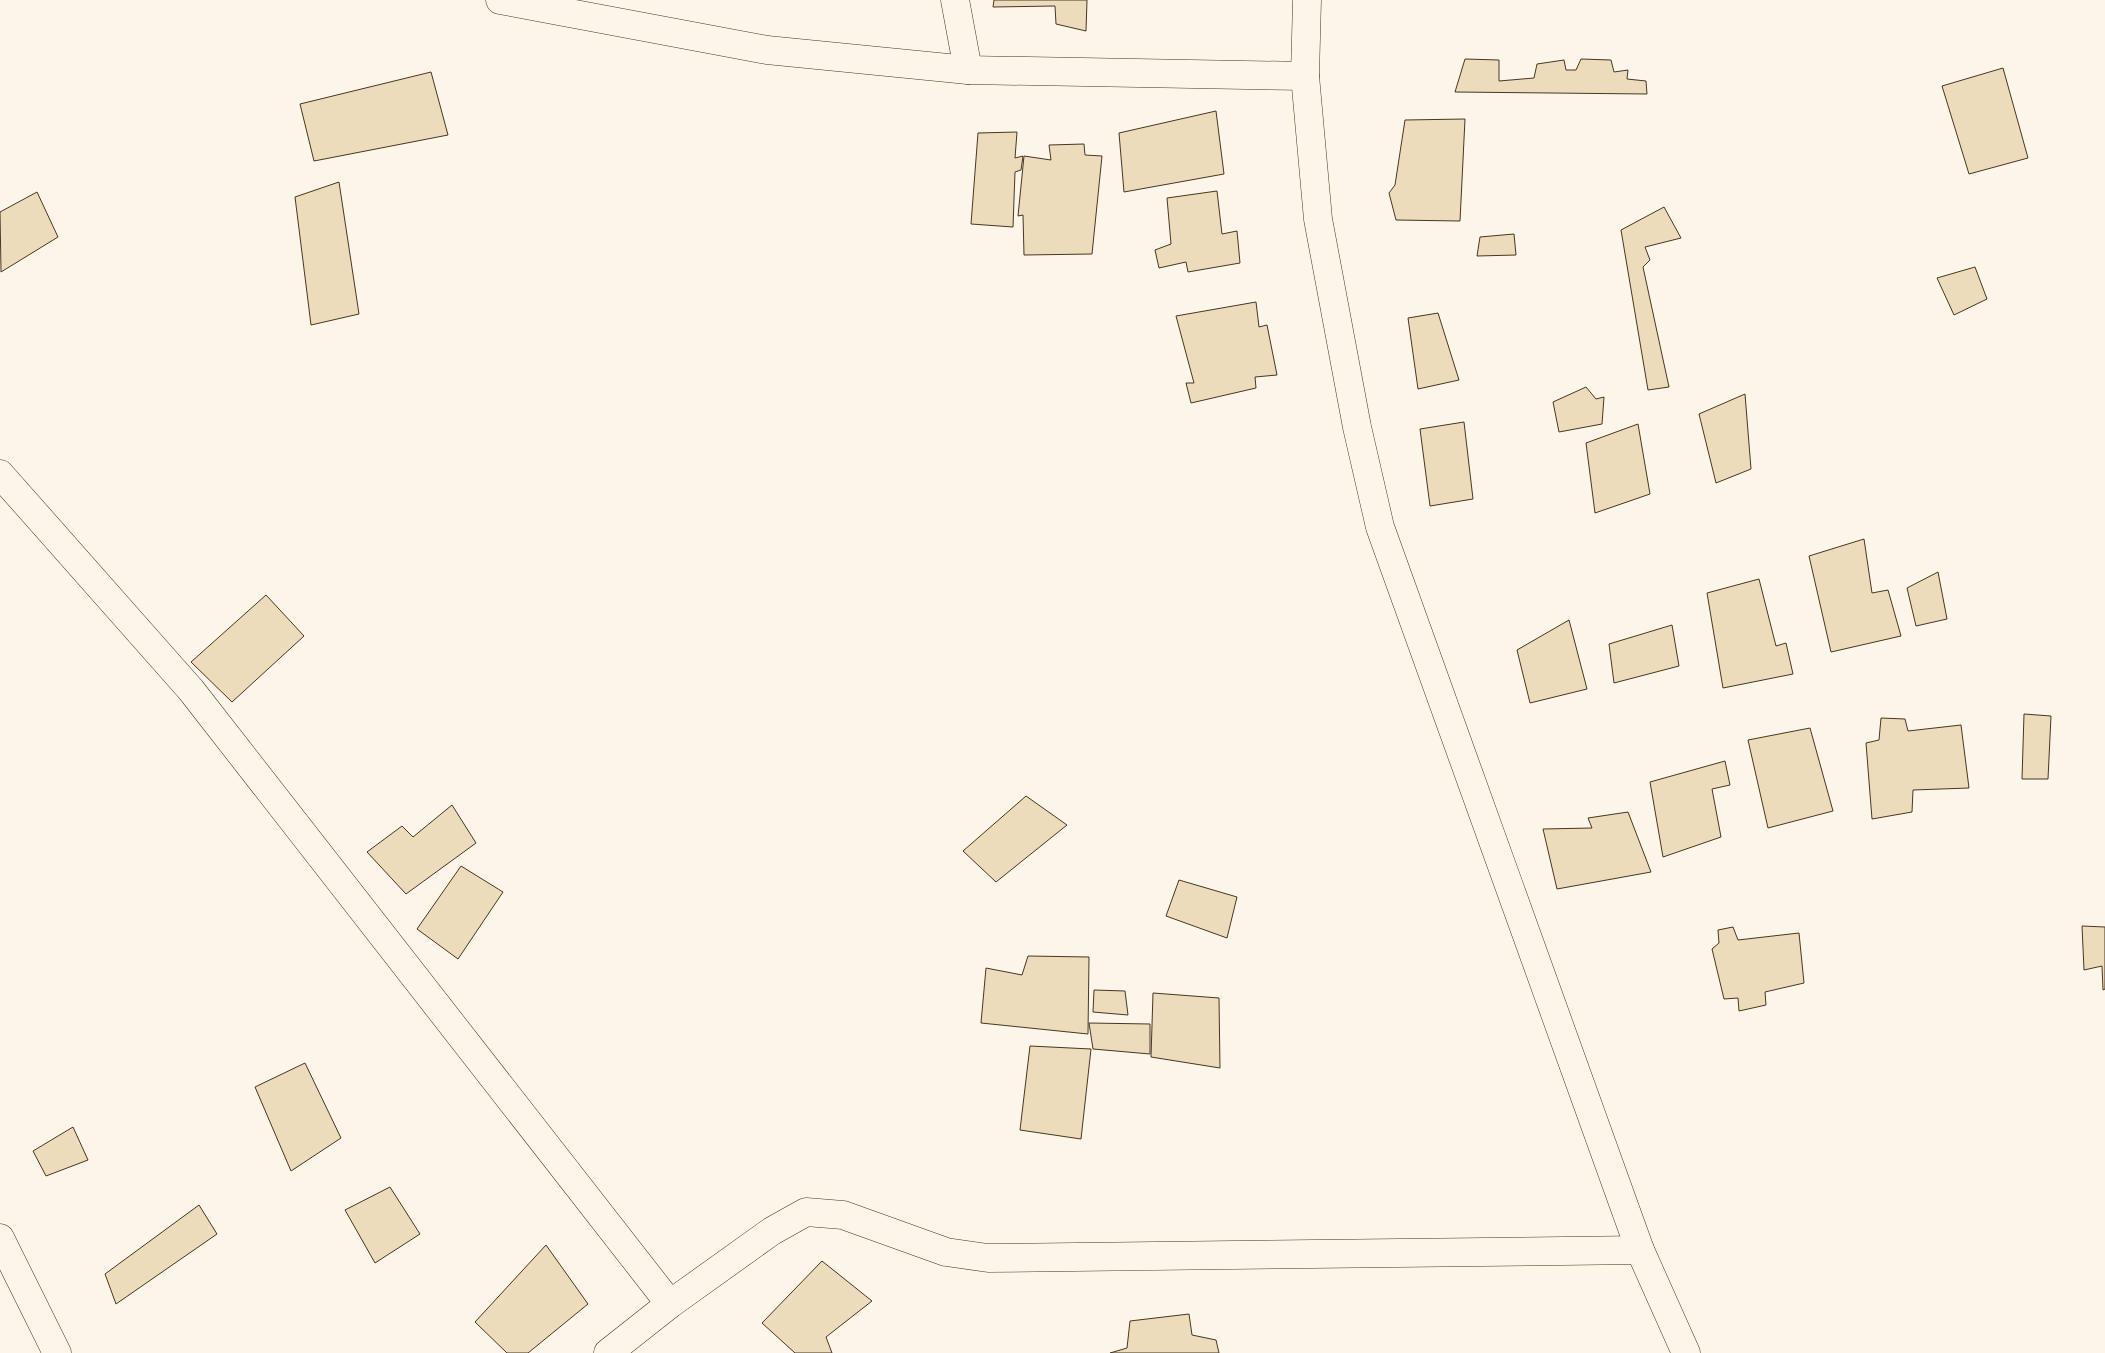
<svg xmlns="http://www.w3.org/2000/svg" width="2105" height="1353" font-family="'IBM Plex Serif',serif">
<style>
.building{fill:#ecdcbc;stroke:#4a3520}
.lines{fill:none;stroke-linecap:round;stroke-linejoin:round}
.minor-casing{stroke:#4a3520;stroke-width:29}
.minor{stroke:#fbf6e9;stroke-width:28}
</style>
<rect width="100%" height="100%" fill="#fbf6e9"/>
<g class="building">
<path d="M994,0H1087L1086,31L1056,24L1055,6L993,7Z"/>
<path d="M1465,59L1499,60V81L1534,78L1537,64L1564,60L1566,70H1576L1581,59L1611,60L1614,72L1628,70L1627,79L1646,81L1647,94L1455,92Z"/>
<path d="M2003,68L2028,158L1969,174L1942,86Z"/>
<path d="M431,72L448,135L314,161L300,104Z"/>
<path d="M1216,111L1224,174L1124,192L1119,133Z"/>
<path d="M1465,119L1460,221L1396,220L1389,193L1395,185L1405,120Z"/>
<path d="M1017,132L1015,158L1023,156L1021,170L1015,172L1013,227L971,224L978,133Z"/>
<path d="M1084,144L1085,155L1102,156L1092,254L1024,255L1023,215L1018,216L1024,156L1051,160L1049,145Z"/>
<path d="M339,182L359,314L311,325L295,197Z"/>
<path d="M1217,191L1222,234L1237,231L1240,263L1188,272L1186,262L1159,268L1155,250L1171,244L1167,198Z"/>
<path d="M37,192L58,237L1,272L0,212Z"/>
<path d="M1664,207L1681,238L1645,247L1650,260L1643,267L1669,387L1648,390L1621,230Z"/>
<path d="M1514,234L1516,255L1477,256L1480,237Z"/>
<path d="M1975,267L1987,299L1954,315L1937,278Z"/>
<path d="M1256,302L1259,327L1267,325L1277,375L1255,377L1256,388L1191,403L1186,383H1194L1176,316Z"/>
<path d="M1438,313L1459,380L1418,389L1408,318Z"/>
<path d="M1586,387L1596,399L1604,397L1602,424L1559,432L1553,402Z"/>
<path d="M1745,394L1751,469L1716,483L1699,414Z"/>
<path d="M1464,422L1473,499L1430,506L1420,429Z"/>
<path d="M1638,424L1650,494L1595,513L1586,443Z"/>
<path d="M1864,539L1872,593L1888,590L1901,636L1831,652L1809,556Z"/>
<path d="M1938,572L1947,619L1916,626L1907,588Z"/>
<path d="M1759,579L1776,646L1786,643L1793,674L1723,688L1707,593Z"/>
<path d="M266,595L304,636L232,702L191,662Z"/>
<path d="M1569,620L1587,689L1530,703L1517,650Z"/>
<path d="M1672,625L1679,666L1614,683L1609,644Z"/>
<path d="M2024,714L2051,716L2048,779H2022Z"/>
<path d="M1881,718L1905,719L1908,731L1961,725L1969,788L1913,790L1912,812L1872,819L1866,743L1879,740Z"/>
<path d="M1810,728L1833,811L1768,828L1748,740Z"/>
<path d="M1725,761L1730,785L1712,789L1721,837L1663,857L1650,782Z"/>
<path d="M1026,796L1067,825L996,882L963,851Z"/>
<path d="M452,805L476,843L406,894L367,852L402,826L413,837Z"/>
<path d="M1628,812L1651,872L1557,889L1543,829L1592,828L1588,818Z"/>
<path d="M461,866L503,892L458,959L417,929Z"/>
<path d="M1179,880L1237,897L1227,938L1166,916Z"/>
<path d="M2082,926L2105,927V989L2103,990L2102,966L2084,970Z"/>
<path d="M1733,927L1738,940L1799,933L1804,983L1765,992L1766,1005L1739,1011L1738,998L1724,999L1712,949L1719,943L1718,930Z"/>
<path d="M1028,956L1089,957L1088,1034L981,1023L986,968L1022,975Z"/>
<path d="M1094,990L1125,991L1128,1015L1093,1012Z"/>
<path d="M1153,993L1219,998L1220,1068L1151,1057Z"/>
<path d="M1089,1023L1150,1024V1054L1093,1049Z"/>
<path d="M1030,1046L1091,1049L1081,1139L1020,1130Z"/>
<path d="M305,1063L341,1138L291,1171L255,1087Z"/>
<path d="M73,1127L88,1160L46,1176L33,1151Z"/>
<path d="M390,1187L420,1234L375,1263L345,1210Z"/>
<path d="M199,1205L217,1234L116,1304L105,1274Z"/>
<path d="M546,1245L588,1304L528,1353H507L475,1322Z"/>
<path d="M822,1261L872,1301L826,1337L832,1353H795L762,1323Z"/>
<path d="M1189,1314L1192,1335L1216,1340L1219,1353H1110L1127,1348L1130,1321Z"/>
</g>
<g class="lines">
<defs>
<g id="minor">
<path d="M500,0L767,50L968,70L1305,76"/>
<path d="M955,0L968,70"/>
<path d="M1307,0L1305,76L1318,219L1357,427L1380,527L1640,1250L1686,1353"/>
<path d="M0,474L191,690L670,1304"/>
<path d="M0,1238L57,1353"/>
<path d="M608,1353L670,1304L772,1231L806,1212L843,1215L946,1252L988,1258L1640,1250"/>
</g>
</defs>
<use href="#minor" class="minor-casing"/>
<use href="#minor" class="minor"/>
</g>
</svg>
